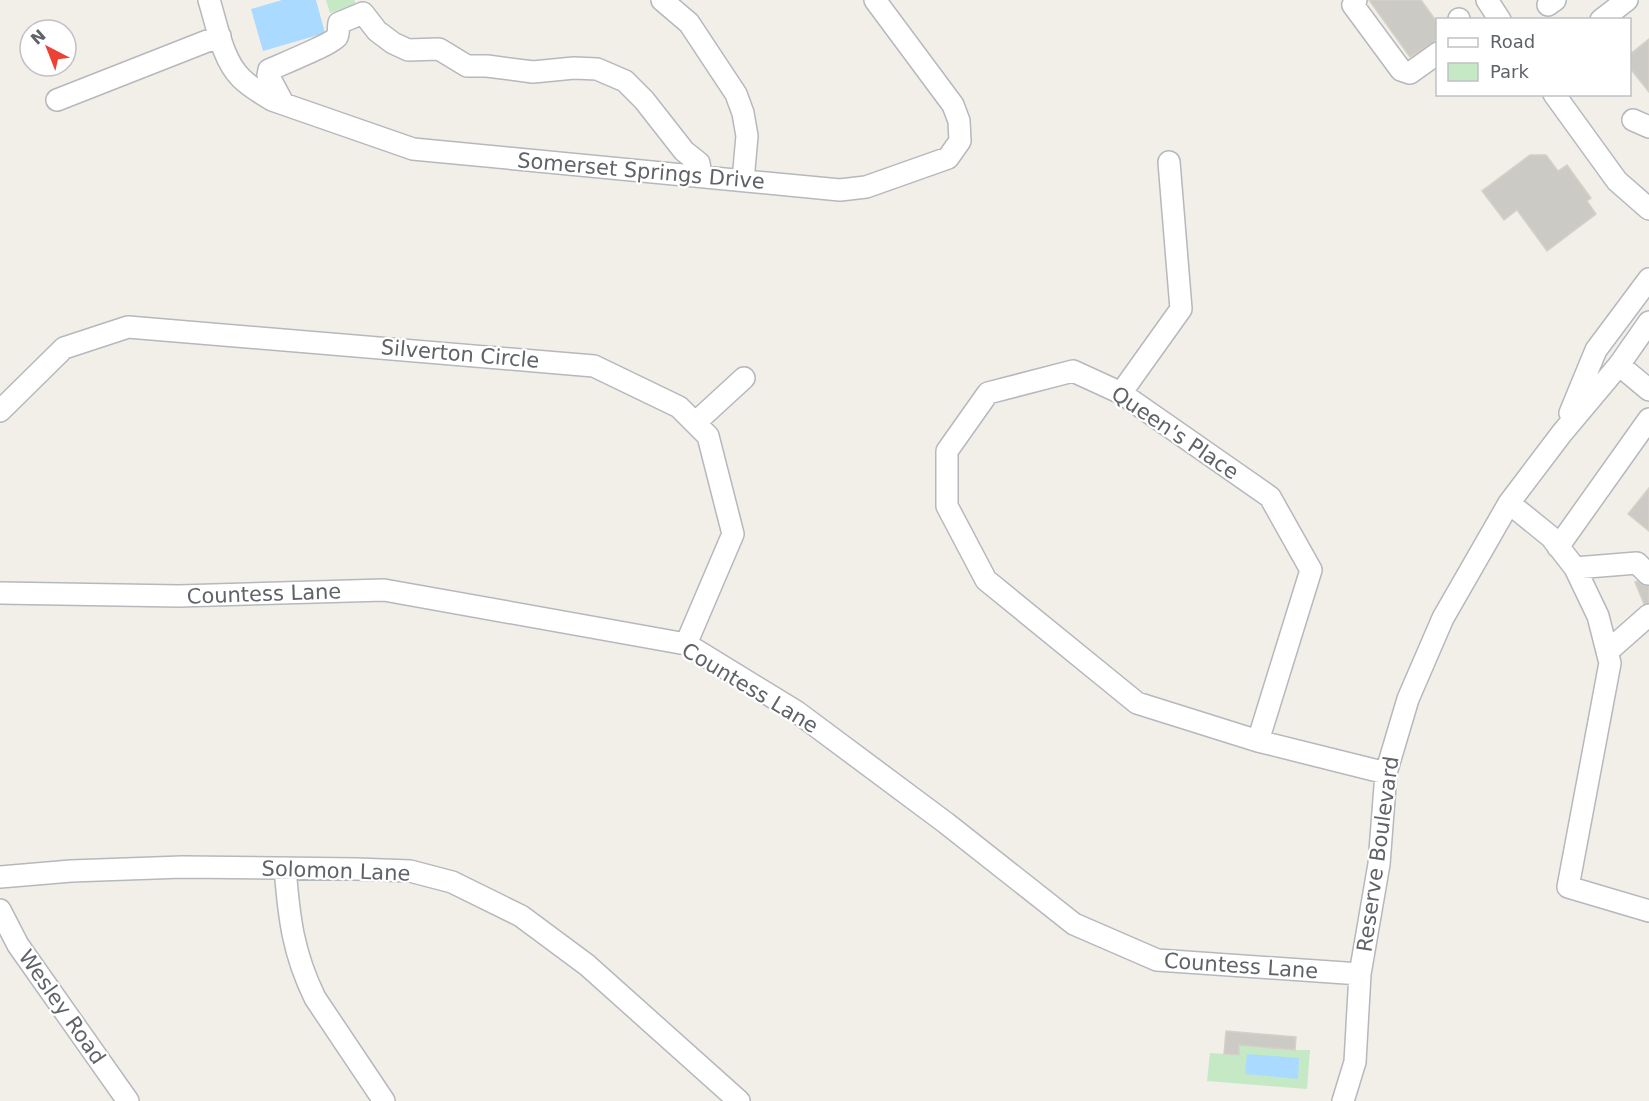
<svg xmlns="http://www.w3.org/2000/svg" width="1649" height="1101" viewBox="0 0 1649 1101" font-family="'DejaVu Sans',sans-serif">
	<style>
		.green { fill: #c5e8c5 }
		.water { fill: #aadaff }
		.building { fill: #cccac5; stroke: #d6d1c6; stroke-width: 1.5 }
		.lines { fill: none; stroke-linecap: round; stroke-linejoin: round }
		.minor-casing { stroke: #b5b8bc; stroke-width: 24 }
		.minor { stroke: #fff; stroke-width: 21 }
		.labels { text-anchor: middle; stroke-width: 4.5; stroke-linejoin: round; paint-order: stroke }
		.street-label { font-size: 21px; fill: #5f6368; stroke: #fff }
	</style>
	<rect width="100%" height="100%" fill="#f1efe8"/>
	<!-- green -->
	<path class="green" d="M326,0H354L356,4L330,13Z
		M1226,1031L1296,1037L1295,1050H1310L1307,1089L1207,1081L1210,1053L1224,1054Z"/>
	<!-- water -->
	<path class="water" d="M282,0H316L325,33L263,51L251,9Z
		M1247,1054L1299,1058L1298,1079L1245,1074Z"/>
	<!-- building -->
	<path class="building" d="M1369,0H1421L1437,22V40L1410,57Z
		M1649,39V92L1629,67V55Z
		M1530,155H1546L1558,171L1567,165L1591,198L1587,201L1596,214L1547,251L1517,210L1504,220L1482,191Z
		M1649,488V531L1628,514Z
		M1637,581L1644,586H1649V603L1644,604L1635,582Z
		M1226,1031L1296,1037L1295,1050L1239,1045V1055L1224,1054Z"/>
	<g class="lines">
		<!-- minor casing -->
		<g class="minor-casing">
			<path id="minor" d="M209,0C217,25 222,59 241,78C250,87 261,93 272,100L413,149L840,190L866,187L948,158L960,141L959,121L953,105L875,0
				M662,0L689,23L736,94L743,113L747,136L743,180
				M1356,0L1353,5L1401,70L1410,73L1438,53
				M1487,0L1500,20
				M1548,5L1555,0
				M1459,20V19
				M1601,20L1627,0
				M1554,94L1617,181L1649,209
				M57,100L220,36
				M283,103L268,75L269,70C280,65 334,43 337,37C339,34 338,27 339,23L363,13L377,31L393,43L408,50L439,49L467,66H487L533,72L574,68L597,69L625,81L644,100L684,151L699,163L701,176
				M1633,120L1649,127
				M1619,365L1649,390
				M1121,393L1181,309L1169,162
				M0,411L64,348L128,327L594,366L679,407L708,436L733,534L686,644
				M1570,413L1596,350L1649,279
				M695,423L744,378
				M1509,503L1551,537L1575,568L1598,616L1610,663L1568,887L1649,911
				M1558,547L1649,419
				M1575,568L1637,563L1648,574
				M0,593L179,596L384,590L686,644L797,712L946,823L1074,924L1157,960L1360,974
				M1607,652L1649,615
				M1258,741L1311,570L1270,497L1121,393L1073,371L988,393L947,451V506L986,580L1137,703L1258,741L1386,773
				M285,868C289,918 293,953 315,998L384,1101
				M0,877L71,871L182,867L356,869L410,871L452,882L521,916L587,965L739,1101
				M0,910L18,945L128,1101
				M1343,1101L1355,1062L1360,974L1379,864L1386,773L1408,699L1443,618L1509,503L1562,433L1619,365L1649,322"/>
		</g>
		<!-- minor -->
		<use href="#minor" class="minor"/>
	</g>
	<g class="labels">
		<!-- street labels -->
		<g class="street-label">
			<text transform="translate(641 171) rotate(5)" y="7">Somerset Springs Drive</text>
			<text transform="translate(460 354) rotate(5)" y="7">Silverton Circle</text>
			<text transform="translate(1175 433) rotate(34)" y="7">Queen's Place</text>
			<text transform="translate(264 594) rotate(-2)" y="7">Countess Lane</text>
			<text transform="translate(750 688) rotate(31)" y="7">Countess Lane</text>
			<text transform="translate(1378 854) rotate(-82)" y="7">Reserve Boulevard</text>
			<text transform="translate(336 871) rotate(2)" y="7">Solomon Lane</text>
			<text transform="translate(1241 966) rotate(4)" y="7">Countess Lane</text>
			<text transform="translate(62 1007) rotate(55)" y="7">Wesley Road</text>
		</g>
	</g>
	<!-- legend -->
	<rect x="1436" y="18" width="195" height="78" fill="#ffffff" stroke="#bfc1c3" stroke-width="1.5"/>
	<rect x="1448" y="38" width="30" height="9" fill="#ffffff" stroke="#bfc1c3" stroke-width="1.5"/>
	<text x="1490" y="48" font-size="18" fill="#5f6368">Road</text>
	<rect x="1448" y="63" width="30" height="18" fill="#c5e8c5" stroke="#bfc1c3" stroke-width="1.5"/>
	<text x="1490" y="78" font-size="18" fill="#5f6368">Park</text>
	<!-- north arrow -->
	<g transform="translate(48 48) rotate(318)"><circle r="28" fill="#ffffff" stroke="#bfc1c3" stroke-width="1.5"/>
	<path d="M0-4.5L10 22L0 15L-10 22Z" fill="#ea4335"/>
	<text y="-9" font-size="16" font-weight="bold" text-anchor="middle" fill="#5f6368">N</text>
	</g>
</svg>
